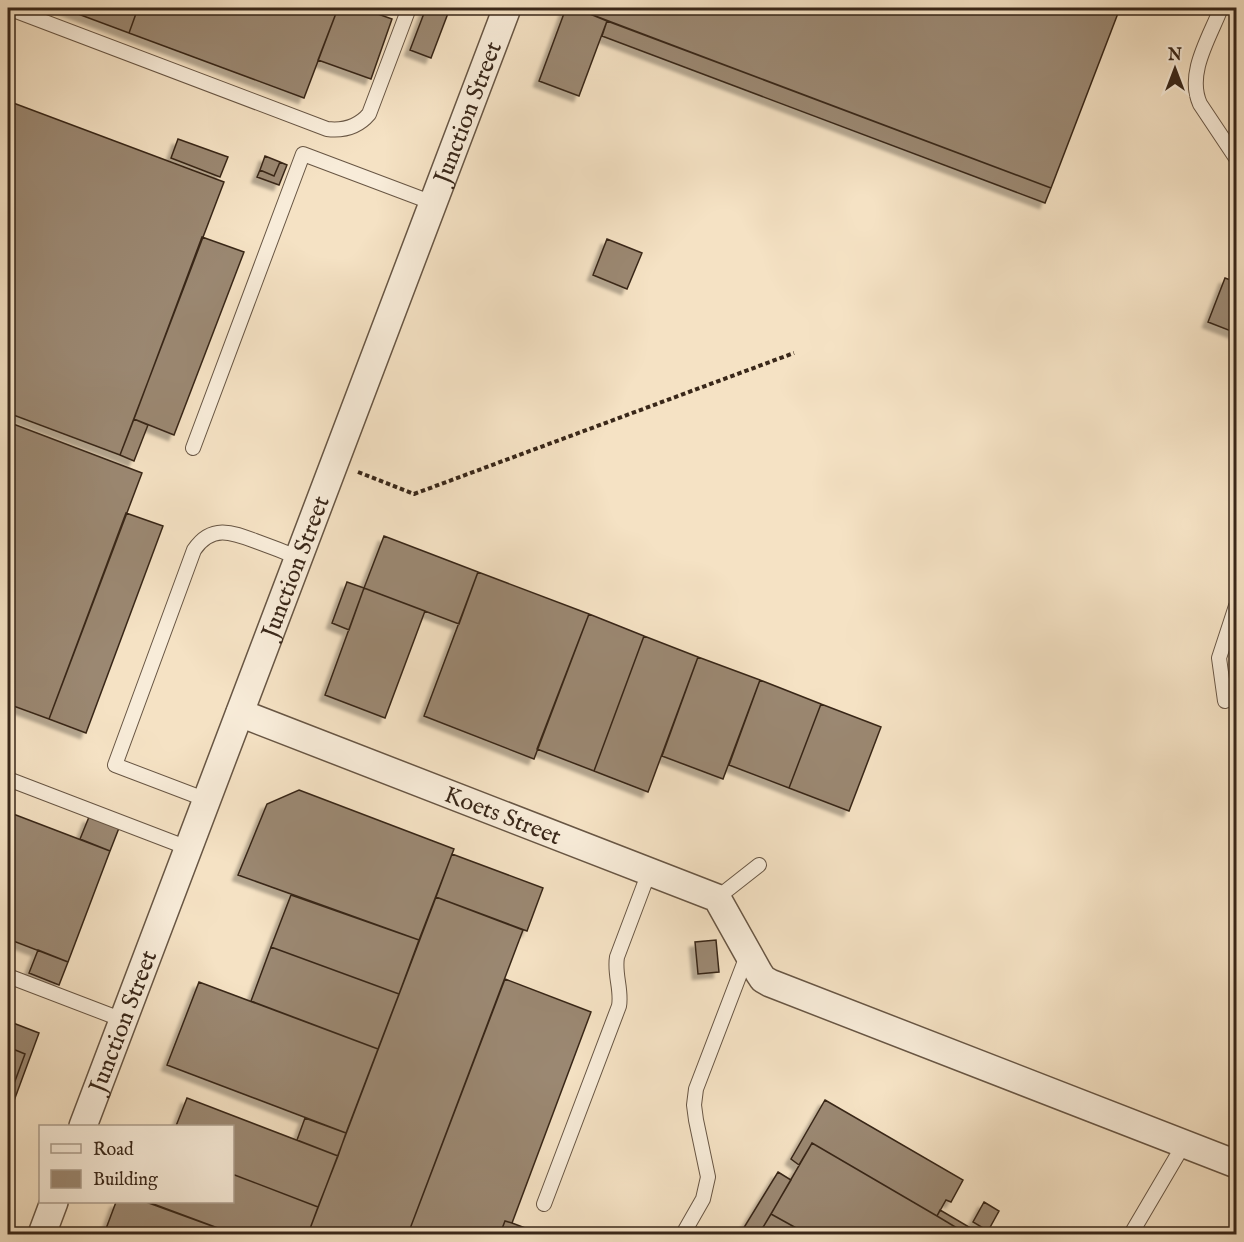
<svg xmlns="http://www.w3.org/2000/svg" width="1244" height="1242" viewBox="0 0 1244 1242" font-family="'IM FELL English',serif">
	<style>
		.building { fill: #9b8872; stroke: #392719; stroke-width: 1.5; filter: url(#shadow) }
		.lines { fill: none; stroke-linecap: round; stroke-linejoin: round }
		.service-casing { stroke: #685644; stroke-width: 16 }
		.minor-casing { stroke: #685644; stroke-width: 30 }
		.path { stroke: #392719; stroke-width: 4; stroke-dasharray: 4.5 3; stroke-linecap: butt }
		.service { stroke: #f8ecd9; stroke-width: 14 }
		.minor { stroke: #f8ecd9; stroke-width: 27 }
		.labels { text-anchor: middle; stroke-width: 4.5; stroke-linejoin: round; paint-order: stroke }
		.street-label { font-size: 24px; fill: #392719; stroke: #f8ecd9 }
	</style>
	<defs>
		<filter id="shadow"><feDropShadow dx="-5.5" dy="5.5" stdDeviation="1.5" flood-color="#0004"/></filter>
	</defs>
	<rect width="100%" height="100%" fill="#f5e2c4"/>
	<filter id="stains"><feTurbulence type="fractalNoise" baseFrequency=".00333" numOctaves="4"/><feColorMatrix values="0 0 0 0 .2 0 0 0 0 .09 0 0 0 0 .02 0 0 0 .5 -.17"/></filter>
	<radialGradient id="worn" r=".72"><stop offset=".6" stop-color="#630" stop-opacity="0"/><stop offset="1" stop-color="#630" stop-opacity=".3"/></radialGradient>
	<!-- building -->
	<path class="building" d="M62,8H138L129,33Z
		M138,8H338L304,98L129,33Z
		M338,8H361L392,19L371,79L318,60Z
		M426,8H450L431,58L410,50Z
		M566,8H585L591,10L590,14L607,21L579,96L539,81Z
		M592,8H1120L1051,188L590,14Z
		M607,21L1051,188L1045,203L602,36Z
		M8,101L224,182L120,455L8,413Z
		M178,139L228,157L220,177L171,158Z
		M265,156L280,162L274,176L260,170Z
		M280,162L287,165L279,185L257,177L260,170L274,176Z
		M202,237L244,252L174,435L134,419Z
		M607,239L642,253L627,289L593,275Z
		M1225,278L1236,282V333L1208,322Z
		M134,419L148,425L134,461L120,455Z
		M8,422L142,473L49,719L8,704Z
		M126,513L163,526L86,733L49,719Z
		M384,536L478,572L459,624L364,588Z
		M478,572L589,614L534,759L424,716Z
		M347,582L364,588L349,630L332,623Z
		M364,588L425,611L385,718L325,695Z
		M589,614L644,636L594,771L537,749Z
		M644,636L698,657L648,792L594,771Z
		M698,657L760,680L723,779L662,756Z
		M760,680L821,704L789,788L729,765Z
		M821,704L881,727L849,811L789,788Z
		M299,790L454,849L419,940L238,875L267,804Z
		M8,812L110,851L68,962L8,939Z
		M89,817L119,828L110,851L80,839Z
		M452,854L543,888L527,931L436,897Z
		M291,895L419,940L399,994L271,947Z
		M436,897L523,930L408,1234H308Z
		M716,940L719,972L698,974L695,942Z
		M271,947L399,994L378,1049L251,1001Z
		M38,950L68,962L59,985L29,973Z
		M505,979L591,1012L512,1223L505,1221L500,1234H408Z
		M199,982L378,1049L346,1133L167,1065Z
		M8,1021L39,1033L8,1117V1100L25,1054L8,1047Z
		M8,1047L25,1054L8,1100Z
		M187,1098L338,1156L318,1207L232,1174V1126H176Z
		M825,1100L963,1180L951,1202L946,1200L937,1216L812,1143L799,1165L791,1159Z
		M305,1118L346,1133L338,1156L297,1140Z
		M812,1143L937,1216L967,1234H807L771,1214Z
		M778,1172L791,1180L759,1234H740Z
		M232,1174L318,1207L308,1234H234L148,1202H232Z
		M116,1202H146L234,1234H104Z
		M984,1202L999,1211L988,1231L973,1222Z
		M940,1210L969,1227L965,1233L937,1216Z
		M771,1214L807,1234H759Z
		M505,1221L512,1223L541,1234H500Z"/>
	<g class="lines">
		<!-- service casing -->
		<g class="service-casing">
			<path id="service" d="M8,8L327,129C344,131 358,127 369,114L409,8
				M1221,8C1210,37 1186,73 1200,104L1236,158
				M193,448L303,154L433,203
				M1225,701L1219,658L1236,606
				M8,779L188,848
				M207,800L115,765L194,550C212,523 234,533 258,542C272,547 285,552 299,558
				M717,898L759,865
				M8,976L123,1020
				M544,1204L619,1006C622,990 614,974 617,957L649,872
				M683,1234L703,1199L708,1177L696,1120L694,1105L696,1089L748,953
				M1131,1234L1184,1144"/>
		</g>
		<!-- minor casing -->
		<g class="minor-casing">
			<g id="minor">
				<path id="s1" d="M240,713L717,898L759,973L763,979L770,983L1236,1164"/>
				<path id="s2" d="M83,1126L507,8"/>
				<path d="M42,1234L54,1202"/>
			</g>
		</g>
		<!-- path -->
		<path class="path" d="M358,472L414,494L794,353"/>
		<!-- service -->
		<use href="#service" class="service"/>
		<!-- minor -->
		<use href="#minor" class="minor"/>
	</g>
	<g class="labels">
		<!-- street labels -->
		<g class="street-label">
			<text dy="8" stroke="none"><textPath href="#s2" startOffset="1084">Junction Street</textPath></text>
			<text dy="8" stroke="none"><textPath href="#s2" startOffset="598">Junction Street</textPath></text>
			<text dy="8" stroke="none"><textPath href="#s1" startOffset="282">Koets Street</textPath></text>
			<text dy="8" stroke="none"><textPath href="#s2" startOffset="112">Junction Street</textPath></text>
		</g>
	</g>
	<!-- margin -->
	<rect width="1244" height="1242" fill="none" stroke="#f5e2c4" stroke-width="30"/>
	<rect x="9" y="9" width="1226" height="1224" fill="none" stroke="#392719" stroke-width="3"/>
	<rect x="15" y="15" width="1214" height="1212" fill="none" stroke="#392719" stroke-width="1.5"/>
	<!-- legend -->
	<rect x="39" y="1125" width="195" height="78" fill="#f8ecd9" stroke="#ac9d8c" stroke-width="1.5"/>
	<rect x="51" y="1144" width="30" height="9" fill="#f8ecd9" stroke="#ac9d8c" stroke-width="1.5"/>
	<text x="93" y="1155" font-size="18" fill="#392719">Road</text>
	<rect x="51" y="1170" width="30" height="18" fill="#9b8872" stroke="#ac9d8c" stroke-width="1.5"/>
	<text x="93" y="1185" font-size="18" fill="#392719">Building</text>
	<!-- north arrow -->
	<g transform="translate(1175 69)" stroke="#f8ecd9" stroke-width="4.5" paint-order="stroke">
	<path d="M0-4.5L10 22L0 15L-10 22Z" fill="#392719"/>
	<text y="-9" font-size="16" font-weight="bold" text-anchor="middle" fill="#392719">N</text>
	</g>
	<rect width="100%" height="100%" filter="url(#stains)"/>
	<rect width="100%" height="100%" fill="url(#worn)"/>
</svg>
